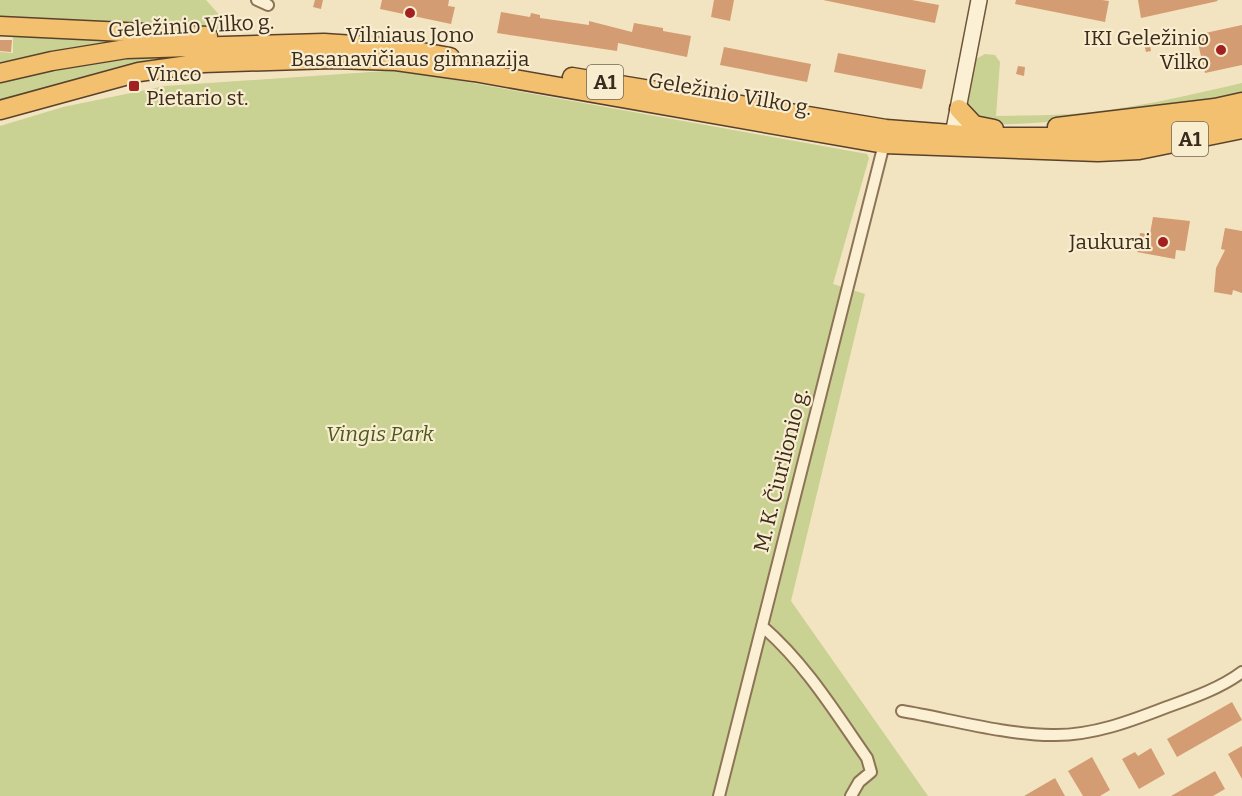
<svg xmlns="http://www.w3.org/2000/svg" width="1242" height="796" viewBox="0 0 1242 796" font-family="Bitter,serif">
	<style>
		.green { fill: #c9d193 }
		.building { fill: #d49c72 }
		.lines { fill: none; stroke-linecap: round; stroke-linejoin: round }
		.minor-casing { stroke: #8d7456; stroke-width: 14 }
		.secondary-casing { stroke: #6f5539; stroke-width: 18 }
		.trunk-casing { stroke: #5a412b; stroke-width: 21 }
		.minor { stroke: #fcf0d4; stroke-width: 10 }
		.secondary { stroke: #fcf0d4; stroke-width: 15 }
		.trunk { stroke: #f2c06e; stroke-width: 18 }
		.poi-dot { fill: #a22120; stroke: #f9edd0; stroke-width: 2 }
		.labels { text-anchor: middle; stroke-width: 4.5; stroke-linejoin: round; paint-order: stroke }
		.shield { fill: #f9edd0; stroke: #746552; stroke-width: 1.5 }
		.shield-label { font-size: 20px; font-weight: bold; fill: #3b2b1c }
		.street-label { font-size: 21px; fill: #3b2b1c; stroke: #f9edd0 }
		.poi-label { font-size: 21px; fill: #3b2b1c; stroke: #f9edd0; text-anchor: end }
		.park-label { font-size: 21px; font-style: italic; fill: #4b5920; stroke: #f9edd0 }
	</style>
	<rect width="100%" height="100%" fill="#f2e4c0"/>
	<!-- green -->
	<path class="green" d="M0,0H206L234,31L0,20Z
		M76,35L140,39L0,67V52L13,53V36L69,38Z
		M274,47L80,78L0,104V81L45,69L135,54Z
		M985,54L995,55L1000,62L996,116C1020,115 1045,116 1070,114C1128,110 1185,96 1242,83V93C1159,113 1071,123 985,125L966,110L974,60Z
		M400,70L867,154L869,158L833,284L865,294L791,601L928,796H0V126L63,107L165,86Z"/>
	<!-- building -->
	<path class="building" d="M315,0H323L321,9L313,7Z
		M382,0H449L448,6L455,7L451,24L380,9Z
		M714,0H734L730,21L711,17Z
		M823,0H912L939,5L935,23Z
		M1016,0H1102L1109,1L1105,22L1015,4Z
		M1138,0H1217L1218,1L1141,18Z
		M501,12L530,17L531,13L540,15V18L589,25V21L632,32L634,23L663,28V31L691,36L687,57L618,43L617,51L497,33Z
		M1242,25V65L1205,73L1196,35Z
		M1149,39L1151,51L1146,52L1143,40Z
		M0,40H12L11,52L0,51Z
		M724,47L811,64L807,82L720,65Z
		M838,53L926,70L922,89L834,72Z
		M1018,66L1025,67L1024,76L1016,74Z
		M1153,217L1190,221L1185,251L1176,250L1175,259L1137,252L1140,233L1150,234Z
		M1225,228L1242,231V293L1233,290L1232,295L1214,292L1216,268L1225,250L1221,249Z
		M1232,702L1242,720L1177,757L1167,739Z
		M1242,746V779L1228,754Z
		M1151,748L1165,774L1139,789L1122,759L1135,752L1138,756Z
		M1092,757L1110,790L1100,796H1083L1068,771Z
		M1215,771L1225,789L1213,796H1171Z
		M1055,778L1065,796H1024Z"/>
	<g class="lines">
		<!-- minor casing -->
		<g class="minor-casing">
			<path id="minor" d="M257,0L268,5
				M762,626C805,663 835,712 867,758L871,772L859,782L851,796
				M902,711C949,719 1006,735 1052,735C1092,736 1131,721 1167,707C1192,698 1221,688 1242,672
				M719,796L884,144"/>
		</g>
		<!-- secondary casing -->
		<g class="secondary-casing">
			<path id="secondary" d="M951,145L979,0"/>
		</g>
		<!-- trunk casing -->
		<g class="trunk-casing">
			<path id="trunk" d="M0,26L208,36
				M0,73L52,61L126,49L324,43L399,48L450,57
				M572,77L886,129L990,137H1103L1184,127L1242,116
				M959,109L974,125L994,129
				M0,110L139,72L203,63L333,59L396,61L474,72L884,144L1098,152L1139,150L1242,129
				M1057,127L1215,108L1242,102"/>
		</g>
		<!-- minor -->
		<use href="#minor" class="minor"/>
		<!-- secondary -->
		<use href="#secondary" class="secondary"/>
		<!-- trunk -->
		<use href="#trunk" class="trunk"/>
	</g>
	<!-- markers -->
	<g class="poi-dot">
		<circle cx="410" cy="13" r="6"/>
		<circle cx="1221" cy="50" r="6"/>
		<rect x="128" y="80" width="12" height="12" rx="3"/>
		<circle cx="1163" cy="242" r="6"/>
	</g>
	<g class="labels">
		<!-- shield labels -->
		<g class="shield">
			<rect x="587" y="65" width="36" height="34" rx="4.5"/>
			<rect x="1172" y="122" width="36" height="34" rx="4.5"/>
		</g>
		<g class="shield-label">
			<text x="605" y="89">A1</text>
			<text x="1190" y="146">A1</text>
		</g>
		<!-- street labels -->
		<g class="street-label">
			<text transform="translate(191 26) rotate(-3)" y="7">Geležinio Vilko g.</text>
			<text transform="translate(730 94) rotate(10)" y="7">Geležinio Vilko g.</text>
			<text transform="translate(781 470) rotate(-76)" y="7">M. K. Čiurlionio g.</text>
		</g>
		<!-- poi labels -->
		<g class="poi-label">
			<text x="410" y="42" text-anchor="middle">Vilniaus Jono<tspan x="410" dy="24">Basanavičiaus gimnazija</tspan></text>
			<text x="1209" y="45">IKI Geležinio<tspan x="1209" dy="24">Vilko</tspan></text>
			<text x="146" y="81" text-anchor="start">Vinco<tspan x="146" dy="24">Pietario st.</tspan></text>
			<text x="1151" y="249">Jaukurai</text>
		</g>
		<!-- park labels -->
		<g class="park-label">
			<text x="380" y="441">Vingis Park</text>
		</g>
	</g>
</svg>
